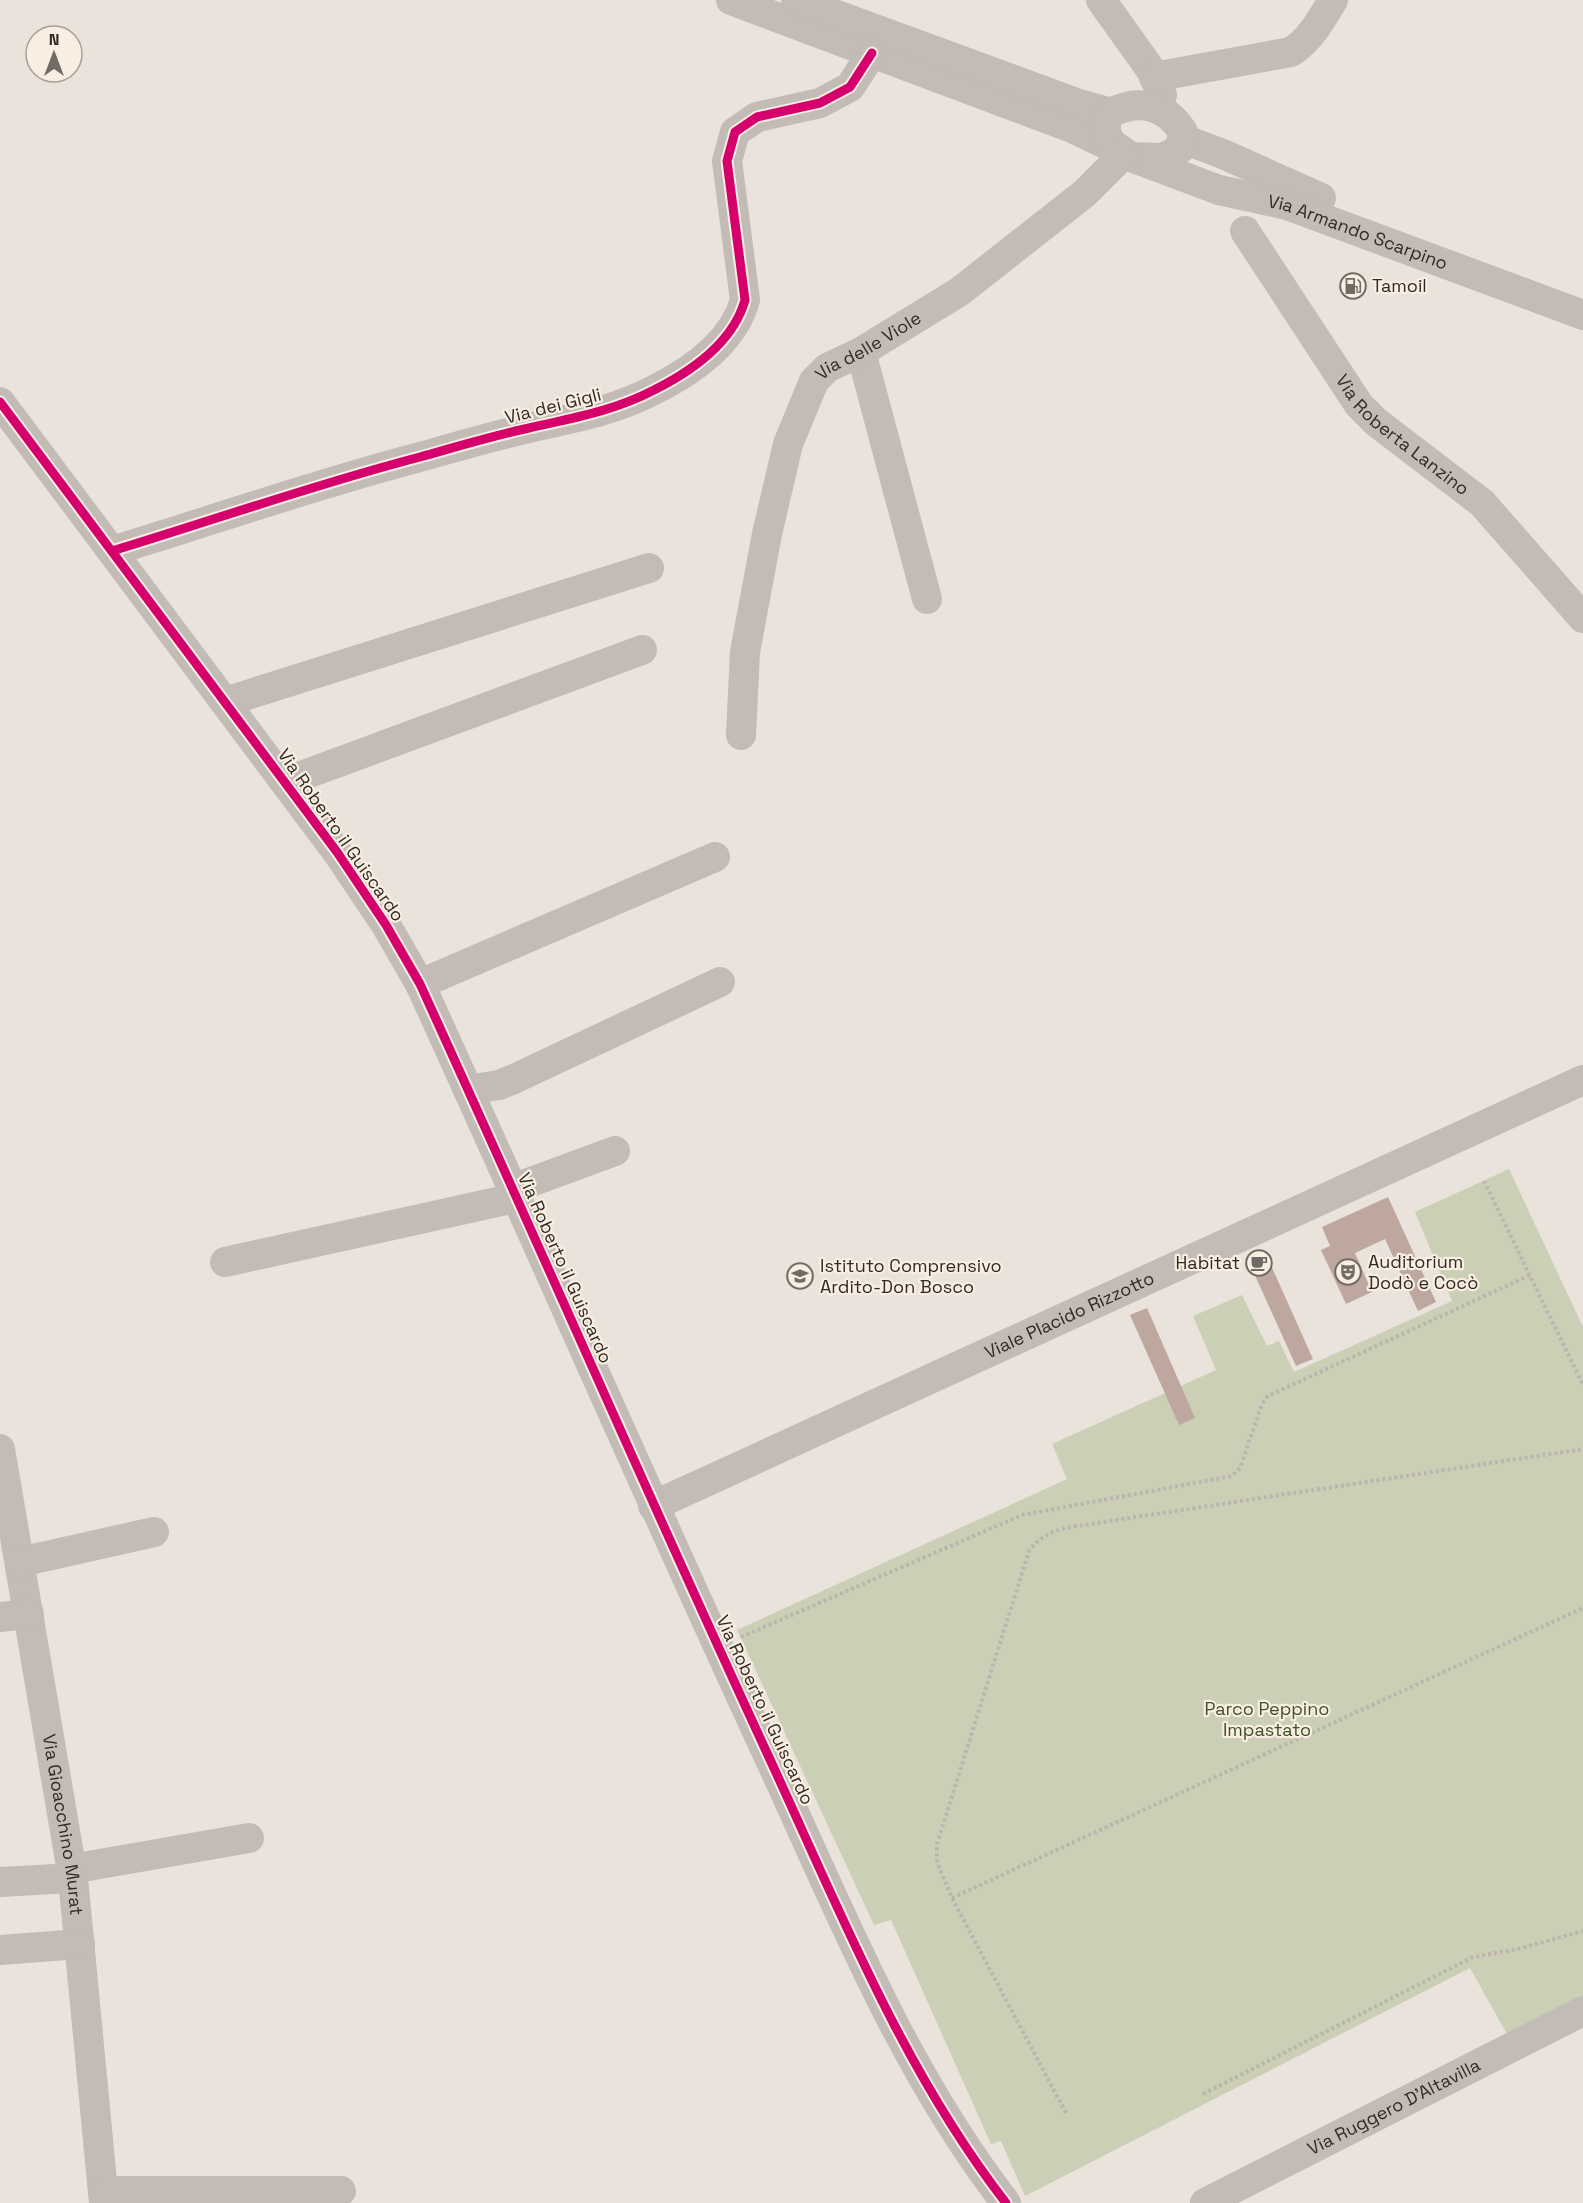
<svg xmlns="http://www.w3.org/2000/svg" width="1583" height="2203" viewBox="0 0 1583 2203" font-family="'Space Grotesk',sans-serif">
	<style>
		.green { fill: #cbcfb6 }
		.building { fill: #bda79e }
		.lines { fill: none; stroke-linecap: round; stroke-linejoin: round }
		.path { stroke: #bbb4af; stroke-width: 4; stroke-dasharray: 3 3; stroke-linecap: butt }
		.minor { stroke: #c2bbb6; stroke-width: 30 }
		.cycleway-casing { stroke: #f8eee2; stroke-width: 13 }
		.cycleway { stroke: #d6006c; stroke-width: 9 }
		.labels { text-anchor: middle; stroke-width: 4.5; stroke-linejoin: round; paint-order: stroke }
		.street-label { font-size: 18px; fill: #322925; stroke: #f8eee2 }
		.poi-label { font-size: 18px; fill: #322925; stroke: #f8eee2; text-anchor: start }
		.park-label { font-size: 18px; fill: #424f2a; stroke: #f8eee2 }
	</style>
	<rect width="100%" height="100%" fill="#eae3dc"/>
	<!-- green -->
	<path class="green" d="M1509,1169L1583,1327V1997L1508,2036L1470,1968L1025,2196L1001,2141L991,2144L891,1920L874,1925L737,1630L1067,1479L1052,1444L1216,1370L1193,1316L1242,1295L1267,1346L1279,1341L1294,1372L1452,1301L1415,1212Z"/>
	<!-- building -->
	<path class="building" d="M1388,1197L1436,1302L1418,1311L1385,1239L1355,1253L1372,1292L1346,1304L1321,1250L1330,1246L1322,1227Z
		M1265,1252L1313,1359L1296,1366L1248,1260Z
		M1147,1308L1195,1418L1179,1425L1130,1315Z"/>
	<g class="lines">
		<!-- path -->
		<path class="path" d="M1484,1181L1583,1385
			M741,1637L1022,1515L1232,1476L1240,1468L1262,1404L1268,1396L1530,1275
			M952,1898L1583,1608
			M1203,2094L1473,1957L1518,1949L1583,1931
			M1066,2113L952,1898L937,1862V1844L1029,1551C1043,1533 1056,1530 1077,1526L1583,1449"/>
		<!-- minor -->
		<g class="minor">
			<path d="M731,0L1072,128L1120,151"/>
			<path d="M796,0L1079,104L1111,113"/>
			<path d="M1101,0L1151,70L1162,95"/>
			<path d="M1154,77L1291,52C1311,39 1321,20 1333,0"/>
			<path d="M1183,139L1223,154L1321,198"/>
			<path id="s1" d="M1131,157L1163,158L1180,149L1183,132C1166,105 1139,98 1111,113L1106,120V133L1111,143L1131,157L1219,190L1287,205L1583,315"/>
			<path id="s2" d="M1245,231L1359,405L1376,422L1482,503L1583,618"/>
			<path d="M861,352L927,599"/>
			<path d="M0,402L337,852L386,925L420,984C537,1240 649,1498 767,1753C838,1906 902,2069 1006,2203"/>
			<path d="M112,551C214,520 316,484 420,457C456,447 492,436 529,428C573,418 614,411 654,390C692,371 733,343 745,300L727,161L735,132L757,117L820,103L850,87L872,53"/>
			<path d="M225,702L649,568"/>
			<path id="s3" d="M741,735L745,652L767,534L788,444L814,381L827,368L861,352L959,292L1085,193L1124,154"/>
			<path d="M285,782L642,650"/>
			<path d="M420,984L715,857"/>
			<path d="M468,1090L499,1085L514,1079L720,982"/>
			<path d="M512,1189L615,1151"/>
			<path d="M225,1262L515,1198"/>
			<path id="s4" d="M0,1449L73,1878L104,2203"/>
			<path id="s5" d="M653,1506L1583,1080"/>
			<path d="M20,1562L154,1532"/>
			<path d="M0,1617L29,1614"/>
			<path d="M71,1869L249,1838"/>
			<path d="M0,1882L73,1878"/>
			<path d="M0,1950L80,1944"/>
			<path d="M104,2191H341"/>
			<path id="s6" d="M1205,2203L1583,2011"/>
		</g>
		<!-- cycleway casing -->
		<g class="cycleway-casing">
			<path id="cycleway" d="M0,402L337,852L386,925L420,984C537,1240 649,1498 767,1753C838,1906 902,2069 1006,2203
				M112,551C214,520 316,484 420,457C456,447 492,436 529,428C573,418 614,411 654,390C692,371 733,343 745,300L727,161L735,132L757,117L820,103L850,87L872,53"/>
		</g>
		<!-- cycleway -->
		<use href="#cycleway" class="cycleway"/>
	</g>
	<!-- icons -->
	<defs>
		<g id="fuel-ring" transform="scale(1.35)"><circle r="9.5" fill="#f8eee2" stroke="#726a65" stroke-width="1.5"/><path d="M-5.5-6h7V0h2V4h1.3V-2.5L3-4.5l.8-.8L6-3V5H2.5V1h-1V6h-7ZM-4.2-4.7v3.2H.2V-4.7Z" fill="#726a65"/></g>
		<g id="cafe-ring" transform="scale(1.35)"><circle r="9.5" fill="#f8eee2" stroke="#726a65" stroke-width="1.5"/><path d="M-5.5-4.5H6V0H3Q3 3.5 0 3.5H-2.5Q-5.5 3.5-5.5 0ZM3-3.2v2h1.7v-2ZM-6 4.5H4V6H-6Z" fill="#726a65"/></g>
		<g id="theatre-ring" transform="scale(1.35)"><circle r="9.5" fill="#f8eee2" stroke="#726a65" stroke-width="1.5"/><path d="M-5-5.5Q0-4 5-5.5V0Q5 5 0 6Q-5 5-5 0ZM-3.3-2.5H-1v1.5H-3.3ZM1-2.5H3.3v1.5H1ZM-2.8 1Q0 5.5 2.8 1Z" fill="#726a65"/></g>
		<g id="school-ring" transform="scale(1.35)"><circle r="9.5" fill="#f8eee2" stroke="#726a65" stroke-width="1.5"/><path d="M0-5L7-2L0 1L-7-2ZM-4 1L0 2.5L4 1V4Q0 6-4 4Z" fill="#726a65"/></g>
	</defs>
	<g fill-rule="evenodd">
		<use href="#fuel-ring" x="1353" y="286"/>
		<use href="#cafe-ring" x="1259" y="1263"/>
		<use href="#theatre-ring" x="1348" y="1272"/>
		<use href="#school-ring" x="800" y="1276"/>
	</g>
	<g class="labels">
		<!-- street labels -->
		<g class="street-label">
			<text dy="6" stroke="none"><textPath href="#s1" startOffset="448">Via Armando Scarpino</textPath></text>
			<text dy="6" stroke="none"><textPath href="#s3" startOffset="429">Via delle Viole</textPath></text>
			<text transform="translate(553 406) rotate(-14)" y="6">Via dei Gigli</text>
			<text dy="6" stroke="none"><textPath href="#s2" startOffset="260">Via Roberta Lanzino</textPath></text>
			<text transform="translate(341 835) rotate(55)" y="6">Via Roberto il Guiscardo</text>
			<text transform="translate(565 1268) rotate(66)" y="6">Via Roberto il Guiscardo</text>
			<text dy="6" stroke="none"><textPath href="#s5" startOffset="458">Viale Placido Rizzotto</textPath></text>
			<text transform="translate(765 1710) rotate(65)" y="6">Via Roberto il Guiscardo</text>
			<text dy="6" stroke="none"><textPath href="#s4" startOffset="381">Via Gioacchino Murat</textPath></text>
			<text dy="6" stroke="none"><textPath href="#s6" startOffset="212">Via Ruggero D'Altavilla</textPath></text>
		</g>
		<!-- poi labels -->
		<g class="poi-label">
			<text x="1372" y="292">Tamoil</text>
			<text x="1368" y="1268">Auditorium<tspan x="1368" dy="21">Dodò e Cocò</tspan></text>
			<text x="1240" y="1269" text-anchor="end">Habitat</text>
			<text x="820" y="1272">Istituto Comprensivo<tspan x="820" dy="21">Ardito-Don Bosco</tspan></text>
		</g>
		<!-- park labels -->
		<g class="park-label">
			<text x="1267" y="1715">Parco Peppino<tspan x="1267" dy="21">Impastato</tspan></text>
		</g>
	</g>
	<!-- north arrow -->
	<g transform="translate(54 54)"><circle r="28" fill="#f8eee2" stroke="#a99f96" stroke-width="1.5"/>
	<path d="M0-4.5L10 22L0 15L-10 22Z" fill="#726a65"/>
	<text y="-9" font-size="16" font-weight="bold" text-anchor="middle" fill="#322925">N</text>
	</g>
</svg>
